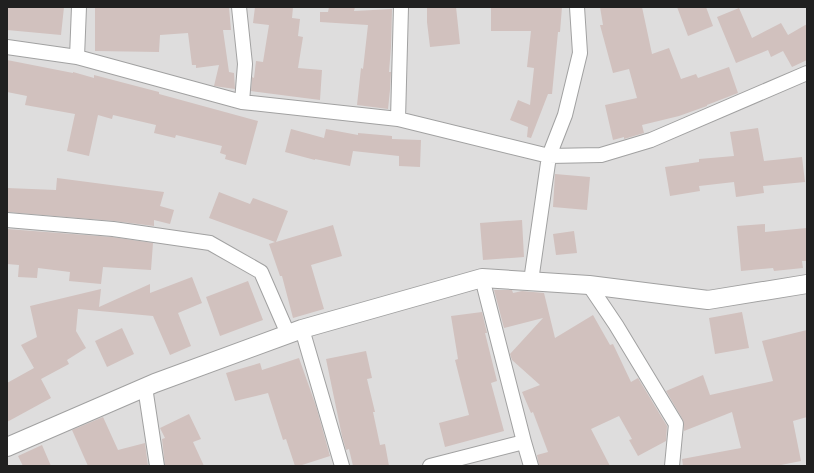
<svg xmlns="http://www.w3.org/2000/svg" width="814" height="473" viewBox="0 0 814 473" font-family="Arial,sans-serif">
	<style>
		.residential { fill: #dedddd }
		.building { fill: #d1c1be }
		.lines { fill: none; stroke-linecap: round; stroke-linejoin: round }
		.minor-casing { stroke: #a1a1a1; stroke-width: 16 }
		.tertiary-casing { stroke: #a1a1a1; stroke-width: 20 }
		.minor { stroke: #fff; stroke-width: 14 }
		.tertiary { stroke: #fff; stroke-width: 18 }
	</style>
	<rect width="100%" height="100%" fill="#f1eae6"/>
	<!-- residential -->
	<path class="residential" d="M7,7H807V466H7Z"/>
	<!-- building -->
	<path class="building" d="M7,7H64L61,35L7,30Z
		M95,7H229L231,30H223L229,72L234,73L235,89L214,86L219,65L196,68V65H192L188,33L160,35L159,52L95,51Z
		M255,7H293L292,18L300,19L298,36L303,37L298,68L322,70L320,100L251,91L252,77L254,78L256,61L263,62L269,25L253,23Z
		M329,7H355L354,11L392,9L391,47L389,72H391L390,90L388,109L357,105L361,68L363,69L368,25L320,22V12H328Z
		M427,7H456L460,44L430,47L427,22Z
		M491,7H562L560,32H558L552,94H548L531,138L527,137L528,127L510,120L518,100L530,105L534,68L527,67L531,31H491Z
		M600,7H642L652,54L669,48L681,79L696,74L698,78L729,67L738,93L707,105V106L679,116L642,125L644,133L624,139V137L613,140L605,105L637,98L629,69L613,73L600,25H603Z
		M677,7H706L713,26L688,36Z
		M739,8L752,38L781,23L788,35L807,24V60L792,67L783,51L771,57L768,50L736,63L717,17Z
		M7,60L73,73V72L94,78V75L159,92V94L258,121L246,165L225,159L226,155L220,153L222,146L176,135L175,138L154,133L156,125L113,115L112,119L98,115L89,156L67,151L75,114L25,105L27,96L7,92Z
		M758,128L764,161L802,157L805,182L763,186L764,193L736,197L734,182L699,186L700,191L670,196L665,167L699,162V159L734,156L730,132Z
		M291,129L324,138L326,129L358,135V133L392,136V139L421,140L420,167L399,166V156L353,151L350,166L315,159V160L285,152Z
		M555,174L590,177L587,210L553,207Z
		M57,178L164,192L160,206L174,210L170,224L154,220V226L114,221L7,212V188L56,190Z
		M219,192L250,204L253,198L288,211L276,242L333,225L342,256L311,265L324,309L293,318L282,276H280L269,244L275,242L209,218Z
		M522,220L524,257L483,260L480,223Z
		M765,224V232L807,228V261H802L803,268L774,271L773,268L741,271L737,226Z
		M7,229L112,237L153,243L151,270L103,267L101,284L69,281L70,272L38,268L37,278L18,277L19,265L7,264Z
		M574,231L577,253L556,255L553,234Z
		M192,277L202,303L178,313L191,346L170,355L153,316L78,309L76,331L86,348L67,360L69,364L41,379L51,398L7,422V383L34,368L21,345L37,337L30,306L101,289L99,307L150,284V293Z
		M248,281L263,320L220,336L206,297Z
		M494,290H512L513,293L522,291L544,293L555,338L593,315L610,345L613,344L631,382L638,378L667,426L666,441L638,456L629,440L632,439L619,416L591,429L610,466H539L537,455L548,452L533,412L531,413L522,392L540,385L512,360L510,354L543,318L504,328Z
		M482,312L487,333H485L497,381L491,383L504,431L445,447L439,423L469,415L455,360L458,359L451,316Z
		M742,312L749,348L715,354L709,318Z
		M122,328L134,354L107,367L95,341Z
		M807,330V417L793,421L801,461L776,466H683L682,459L741,448L732,412L684,431L683,420L666,391L703,375L710,395L773,381L762,341Z
		M366,351L372,378L367,379L375,412H373L380,445L385,444L389,466H353L349,449L346,450L342,436L326,359Z
		M299,358L316,406L330,456L299,466H295L286,439L283,440L268,393L235,401L226,373L260,363L262,370Z
		M189,414L201,439L193,442L204,466H165L162,439L165,438L160,428Z
		M103,417L118,450L145,443L148,466H88L72,430Z
		M42,445L51,466H23L18,456Z"/>
	<g class="lines">
		<!-- minor casing -->
		<g class="minor-casing">
			<path id="minor" d="M239,7L245,64L242,102
				M7,47L77,57L242,102L398,119L401,7
				M77,57L79,7
				M398,119L549,156L601,155L651,140L807,73
				M7,220L113,229L210,243L261,272L288,334
				M531,281L549,156L565,115L580,53L577,7
				M589,285L616,325L676,424L672,466
				M302,329L342,466
				M145,387L157,466
				M524,442L531,466
				M430,466L524,442L482,278"/>
		</g>
		<!-- tertiary casing -->
		<g class="tertiary-casing">
			<path id="tertiary" d="M7,447L155,383L302,329L482,278L589,285L708,300L807,284"/>
		</g>
		<!-- minor -->
		<use href="#minor" class="minor"/>
		<!-- tertiary -->
		<use href="#tertiary" class="tertiary"/>
	</g>
	<!-- border -->
	<rect width="814" height="473" fill="none" stroke="#202020" stroke-width="16"/>
</svg>
